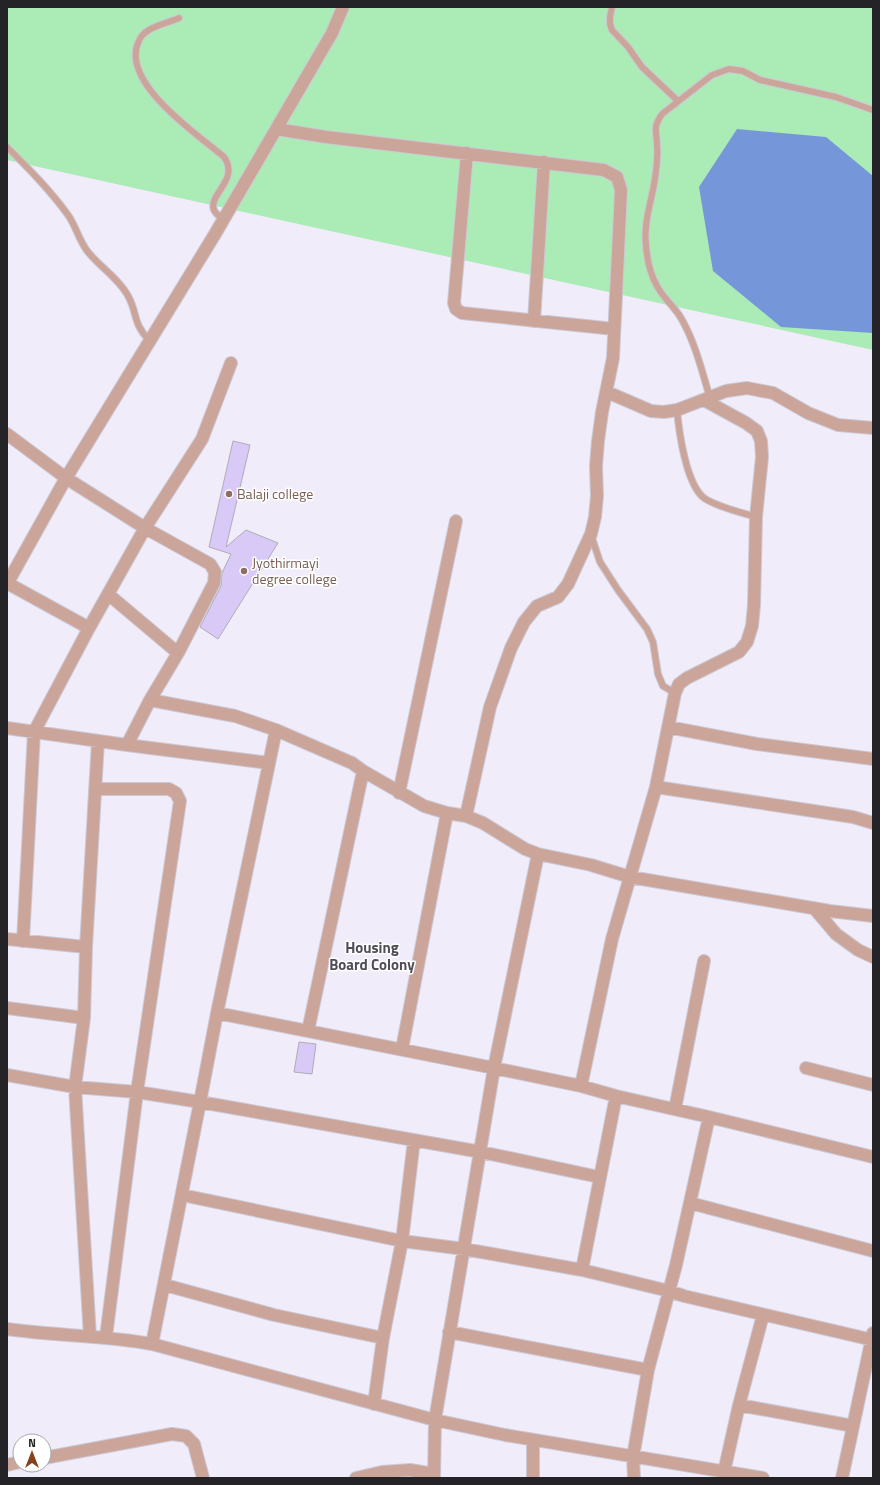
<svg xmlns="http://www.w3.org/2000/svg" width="880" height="1485" viewBox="0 0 880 1485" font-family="'Titillium Web',sans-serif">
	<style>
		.green { fill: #aaebb6 }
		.water { fill: #7597da }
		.building { fill: #d9c9f7; stroke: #b0abb8 }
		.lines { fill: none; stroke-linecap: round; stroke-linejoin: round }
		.lane-casing { stroke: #ccc8d4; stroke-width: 8 }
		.street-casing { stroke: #ccc8d4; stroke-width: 14 }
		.lane { stroke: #cba59a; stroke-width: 6 }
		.street { stroke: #cba59a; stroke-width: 12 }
		.education-dot { fill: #8d6e63; stroke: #fff; stroke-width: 1.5 }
		.labels { text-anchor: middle; stroke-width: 3; stroke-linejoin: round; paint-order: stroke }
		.education-label { font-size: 14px; fill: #785e54; stroke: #fff; text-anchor: start }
		.neighbourhood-label { font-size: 15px; font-weight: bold; fill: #504d58; stroke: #fff }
	</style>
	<rect width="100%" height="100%" fill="#f1ecfa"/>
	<!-- green -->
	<path class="green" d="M7,7H873V350L7,160Z"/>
	<!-- water -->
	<path class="water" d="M737,129L826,137L873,176V333L781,327L713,271L699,187Z"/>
	<!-- building -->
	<path class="building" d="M233,441L250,445L226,547L246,530L278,543L218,639L200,627L221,586L222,573L231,554L209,547Z
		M299,1042L316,1044L312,1074L294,1072Z"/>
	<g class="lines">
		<!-- lane casing -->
		<g class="lane-casing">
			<path id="lane" d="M612,7L610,17V24L612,30L628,47L642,67L678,101
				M179,18C168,23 149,26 141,37C114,79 197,134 224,157C240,180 208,194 214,210C216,214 220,217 224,219
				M7,147C28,168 50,190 68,215C76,226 79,241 88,252C100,267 117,277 127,294C138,312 132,323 149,340
				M710,398C702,371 695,342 681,318C674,306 663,298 657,286C650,274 647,259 646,245C643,219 654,196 656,170C657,162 658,154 657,146C657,130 652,129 662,114L712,75L729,69L743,71L760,80L836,97L873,110
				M677,410C679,432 686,484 704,498C717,507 740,512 756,517
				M591,535L600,562L618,590L647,629L653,642L658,674L663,686L675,693"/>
		</g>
		<!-- street casing -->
		<g class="street-casing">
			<path id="street" d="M276,129L326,137L604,170L617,177L621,190L613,358L602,412L598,441L596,466L597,496L595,517L591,534L568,584L558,597L537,606L524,622L511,648L490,707L466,816
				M467,153L454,303L456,309L462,313L614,329
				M534,321L544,162
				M607,392L651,411L664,412L677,410L726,391L747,388L773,393L808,413L838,425L873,428
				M7,434L66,478L145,528L210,564L215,572L214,583L178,653L150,700L127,745L7,728
				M7,583L89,628
				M7,584L66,478L215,234L332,33L343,7
				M108,594L178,653
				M150,700L235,716L276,730L352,763L363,771L424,806L447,813L466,816L483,823L525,849L538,854L591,865L630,877L830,911L873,916
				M668,727L757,744L873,759
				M127,745L269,763
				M656,787L853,817L873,823
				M95,789H169L176,793L180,801L137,1092L106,1337
				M399,793L456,521
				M538,854L494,1068L581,1086L616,1096L709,1117
				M814,908L836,934L858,950L873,957
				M7,939L86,947
				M23,941L34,732L89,628L145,528L202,439L231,363
				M7,1008L84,1018
				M217,1013L494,1068L435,1420L434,1478
				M308,1031L363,771
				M402,1049L447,813
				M806,1068L873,1085
				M7,1075L75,1087L137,1092L200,1102L217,1013L276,730
				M581,1086L612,939L656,787L675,693L679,684L687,678L739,652L747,642L752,626L754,605L756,517L762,457L761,441L757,431L746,423L704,400
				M675,1109L704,961
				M182,1195L402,1241L464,1249L582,1270L669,1291L684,1296L873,1340
				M690,1203L873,1251
				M582,1270L616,1096
				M165,1285L274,1315L383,1338
				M7,1329C55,1336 104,1335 152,1344L435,1420L505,1435L763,1478
				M449,1332L648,1370
				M90,1337L75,1087L84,1018L86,947L98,741
				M152,1344L200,1102L481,1152L599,1177
				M374,1404L383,1338L402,1241L414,1140
				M739,1405L853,1426
				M533,1440V1478
				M44,1458L172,1434L186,1436L194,1444L203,1478
				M7,1465L20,1462
				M724,1472L739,1405L763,1315
				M356,1478L382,1472L410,1470L434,1474
				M634,1478L633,1457L648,1370L676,1265L709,1117L873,1157
				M842,1478L873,1333"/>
		</g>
		<!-- lane -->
		<use href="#lane" class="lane"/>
		<!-- street -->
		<use href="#street" class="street"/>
	</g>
	<!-- markers -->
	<g class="education-dot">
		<circle cx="229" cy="494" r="4"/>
		<circle cx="244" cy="571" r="4"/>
	</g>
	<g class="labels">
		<!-- education labels -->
		<g class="education-label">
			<text x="237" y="499">Balaji college</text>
			<text x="252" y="568">Jyothirmayi<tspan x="252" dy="16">degree college</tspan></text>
		</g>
		<!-- neighbourhood labels -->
		<g class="neighbourhood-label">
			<text x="372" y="953">Housing<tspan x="372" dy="17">Board Colony</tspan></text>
		</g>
	</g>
	<!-- border -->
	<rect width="880" height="1485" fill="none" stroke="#242327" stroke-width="16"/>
	<!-- north arrow -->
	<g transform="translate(32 1453)"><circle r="19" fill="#ffffff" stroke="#a7a7a9"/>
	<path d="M0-3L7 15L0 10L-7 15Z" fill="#87411d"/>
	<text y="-6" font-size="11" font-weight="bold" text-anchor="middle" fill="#242327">N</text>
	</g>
</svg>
